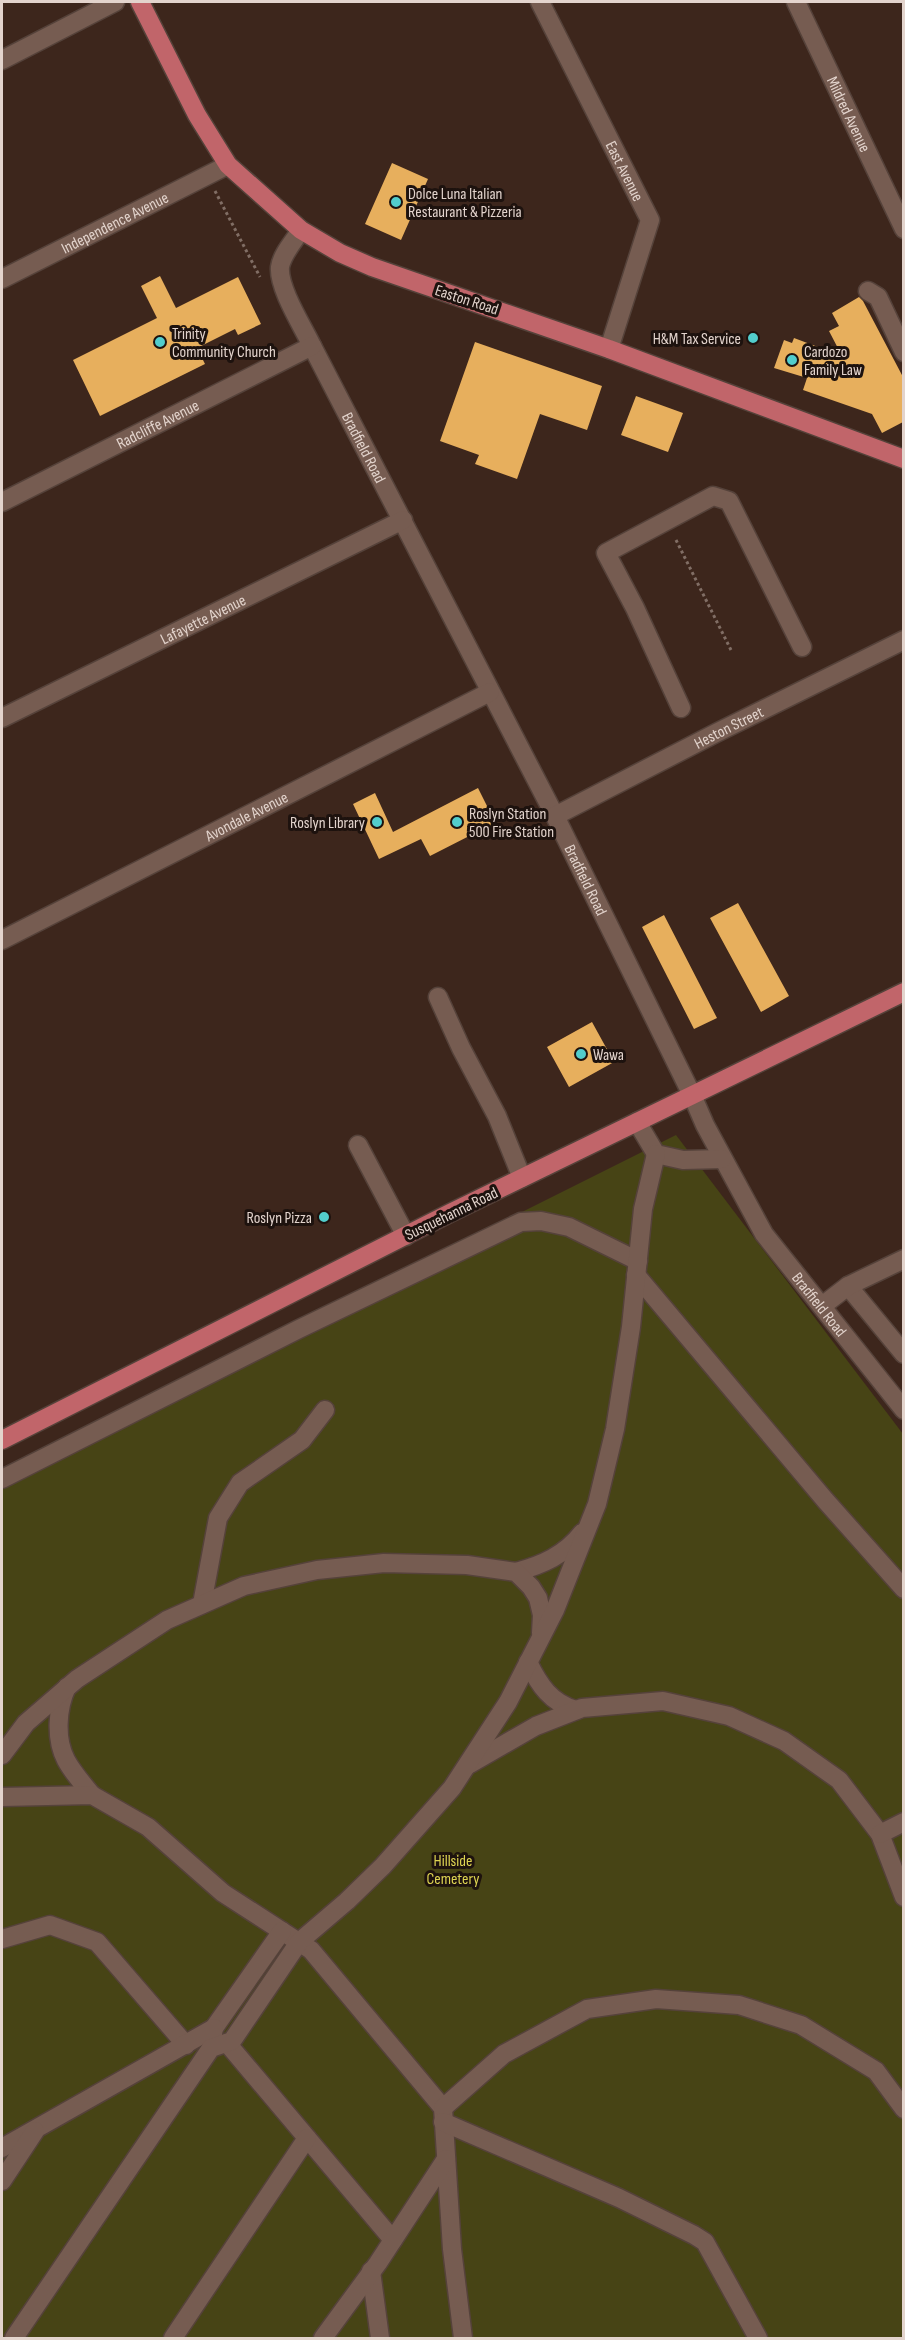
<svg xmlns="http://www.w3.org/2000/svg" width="905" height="2340" viewBox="0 0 905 2340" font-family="'Sofia Sans Condensed',sans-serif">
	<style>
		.green { fill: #474415 }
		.building { fill: #e7af5d }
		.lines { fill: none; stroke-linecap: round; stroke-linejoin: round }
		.minor-casing { stroke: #55423a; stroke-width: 21 }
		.major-casing { stroke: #55423a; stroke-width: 21 }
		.path { stroke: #816e65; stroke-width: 3; stroke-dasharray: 3 3; stroke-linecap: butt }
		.minor { stroke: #765c51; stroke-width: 18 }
		.major { stroke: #c1656a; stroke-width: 18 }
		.poi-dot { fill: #52cdcc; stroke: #1d120e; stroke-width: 2 }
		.labels { text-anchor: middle; stroke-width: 6; stroke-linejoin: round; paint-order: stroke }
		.street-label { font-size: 16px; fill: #e3d4cd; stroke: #1d120e }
		.poi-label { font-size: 16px; fill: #e3d4cd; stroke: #1d120e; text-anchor: start }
		.park-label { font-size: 16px; fill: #ded452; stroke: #1d120e }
	</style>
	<rect width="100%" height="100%" fill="#3d261c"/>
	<!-- green -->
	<path class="green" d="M676,1135L903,1434V2338H2V1472Z"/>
	<!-- building -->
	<path class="building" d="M392,163L428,179L401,240L365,224Z
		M160,276L176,308L238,277L261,324L238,335L235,329L197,348L205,364L100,416L73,360L157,318L141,286Z
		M859,297L863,301L903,377V422L882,433L872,414L803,390L807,378L774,368L784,340L792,343L794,338L842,356L829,331L839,326L832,313Z
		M475,342L602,386L587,430L540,414L517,479L475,464L479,455L440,441Z
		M636,396L683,413L668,452L621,435Z
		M478,788L499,830L485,837L481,830L430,856L421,839L379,859L353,804L375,793L393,832Z
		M738,903L789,996L761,1012L710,918Z
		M664,915L717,1018L694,1029L642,927Z
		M592,1022L614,1062L569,1087L547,1047Z"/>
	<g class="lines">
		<!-- minor casing -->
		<g class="minor-casing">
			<g id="minor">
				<path id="s1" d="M540,2L650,220L609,349"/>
				<path id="s2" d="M796,2L904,229"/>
				<path d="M2,60L115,2"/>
				<path id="s3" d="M301,230C294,241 282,254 280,267C278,288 303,327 312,346L555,816L692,1095L705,1125L764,1234L904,1410"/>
				<path id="s4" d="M2,279L228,165"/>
				<path d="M868,291L878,297L904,352"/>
				<path id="s5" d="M2,502L312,346"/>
				<path d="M681,708L635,608L606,553L713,496L729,501L802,647"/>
				<path id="s6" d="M2,718L403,520"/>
				<path id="s7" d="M555,816L716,733L904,640"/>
				<path id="s8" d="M2,940L490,692"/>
				<path d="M438,997L461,1048L497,1116L522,1178"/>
				<path d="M637,1122L656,1154L683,1160L722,1159"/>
				<path d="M358,1145L406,1236"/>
				<path d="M636,1275L825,1500L904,1589"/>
				<path d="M848,1286L904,1354"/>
				<path d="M822,1306L848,1286L904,1259"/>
				<path d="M2,1479L299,1329L521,1222L541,1221L569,1227L638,1261"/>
				<path d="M516,1572C542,1565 565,1555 582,1533"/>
				<path d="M202,1604L218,1518L240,1483L302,1440L325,1410"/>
				<path d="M528,1662C539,1685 551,1703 576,1710"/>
				<path d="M67,1687C57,1708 55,1739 66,1760C73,1773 83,1784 92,1795"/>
				<path d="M2,1755L26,1723L77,1679L167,1620L244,1586L317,1570L384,1563L467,1565L516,1572L531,1587L538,1598L542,1615L541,1633"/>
				<path d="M470,1764L536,1726L582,1708L663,1701L729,1716L784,1741L839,1780L880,1834L904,1897"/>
				<path d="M2,1797L92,1795L148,1827L223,1893L311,1950L443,2108L452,2249L463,2338"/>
				<path d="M880,1834L904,1822"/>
				<path d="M2,1939L50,1925L97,1942L186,2045"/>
				<path d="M212,2040L214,2028L282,1931"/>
				<path d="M227,2043L393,2240"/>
				<path d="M443,2108L504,2054L587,2009L656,1999L739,2005L801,2025L876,2071L904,2109"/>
				<path d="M443,2122L619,2198L694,2235L705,2242L758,2338"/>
				<path d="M2,2148L214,2028"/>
				<path d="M2,2181L35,2131"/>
				<path d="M371,2271L380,2338"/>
				<path d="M14,2338L211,2048L232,2041L299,1942L347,1901L383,1866L452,1788L508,1702L555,1610L597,1504L615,1429L631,1327L643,1209L656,1154"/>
				<path d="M173,2338L307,2138"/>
				<path d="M323,2338L378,2263L446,2159"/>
			</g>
		</g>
		<!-- major casing -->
		<g class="major-casing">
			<path id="major" d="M140,2L197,115L228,165L301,230L340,253L372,267L609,349L904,459
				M2,1440L450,1213L904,992"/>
		</g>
		<!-- path -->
		<path class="path" d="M215,191L260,277
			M676,540L731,650"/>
		<!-- minor -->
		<use href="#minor" class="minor"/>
		<!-- major -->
		<use href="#major" class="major"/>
	</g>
	<!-- markers -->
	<g class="poi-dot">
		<circle cx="396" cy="202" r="6"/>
		<circle cx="753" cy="338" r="6"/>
		<circle cx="160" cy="342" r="6"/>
		<circle cx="792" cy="360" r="6"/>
		<circle cx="377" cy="822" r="6"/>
		<circle cx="457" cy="822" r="6"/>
		<circle cx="581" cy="1054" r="6"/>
		<circle cx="324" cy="1217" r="6"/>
	</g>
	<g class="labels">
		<!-- street labels -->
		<g class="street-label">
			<text dy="6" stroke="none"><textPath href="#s2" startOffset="124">Mildred Avenue</textPath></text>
			<text dy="6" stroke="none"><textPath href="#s1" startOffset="189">East Avenue</textPath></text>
			<text dy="6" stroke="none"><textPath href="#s4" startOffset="126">Independence Avenue</textPath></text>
			<text transform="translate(467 299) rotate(18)" y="6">Easton Road</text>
			<text dy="6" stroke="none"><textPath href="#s5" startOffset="174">Radcliffe Avenue</textPath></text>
			<text dy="6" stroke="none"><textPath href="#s3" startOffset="243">Bradfield Road</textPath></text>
			<text dy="6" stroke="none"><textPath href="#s6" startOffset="224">Lafayette Avenue</textPath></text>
			<text dy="6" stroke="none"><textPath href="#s7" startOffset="195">Heston Street</textPath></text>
			<text dy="6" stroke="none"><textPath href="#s8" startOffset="274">Avondale Avenue</textPath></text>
			<text dy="6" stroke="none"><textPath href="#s3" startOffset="729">Bradfield Road</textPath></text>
			<text transform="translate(451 1213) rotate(-26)" y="6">Susquehanna Road</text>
			<text dy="6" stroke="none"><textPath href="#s3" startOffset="1215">Bradfield Road</textPath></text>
		</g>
		<!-- poi labels -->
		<g class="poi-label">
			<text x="408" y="199">Dolce Luna Italian<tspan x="408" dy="18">Restaurant &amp; Pizzeria</tspan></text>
			<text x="172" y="339">Trinity<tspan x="172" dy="18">Community Church</tspan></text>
			<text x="741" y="344" text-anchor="end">H&amp;M Tax Service</text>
			<text x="804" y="357">Cardozo<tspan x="804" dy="18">Family Law</tspan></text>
			<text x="469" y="819">Roslyn Station<tspan x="469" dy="18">500 Fire Station</tspan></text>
			<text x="365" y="828" text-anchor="end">Roslyn Library</text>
			<text x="593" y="1060">Wawa</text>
			<text x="312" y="1223" text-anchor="end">Roslyn Pizza</text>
		</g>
		<!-- park labels -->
		<g class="park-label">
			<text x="453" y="1866">Hillside<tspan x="453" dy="18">Cemetery</tspan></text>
		</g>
	</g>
	<!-- border -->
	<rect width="905" height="2340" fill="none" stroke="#e3d4cd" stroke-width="6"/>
</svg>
